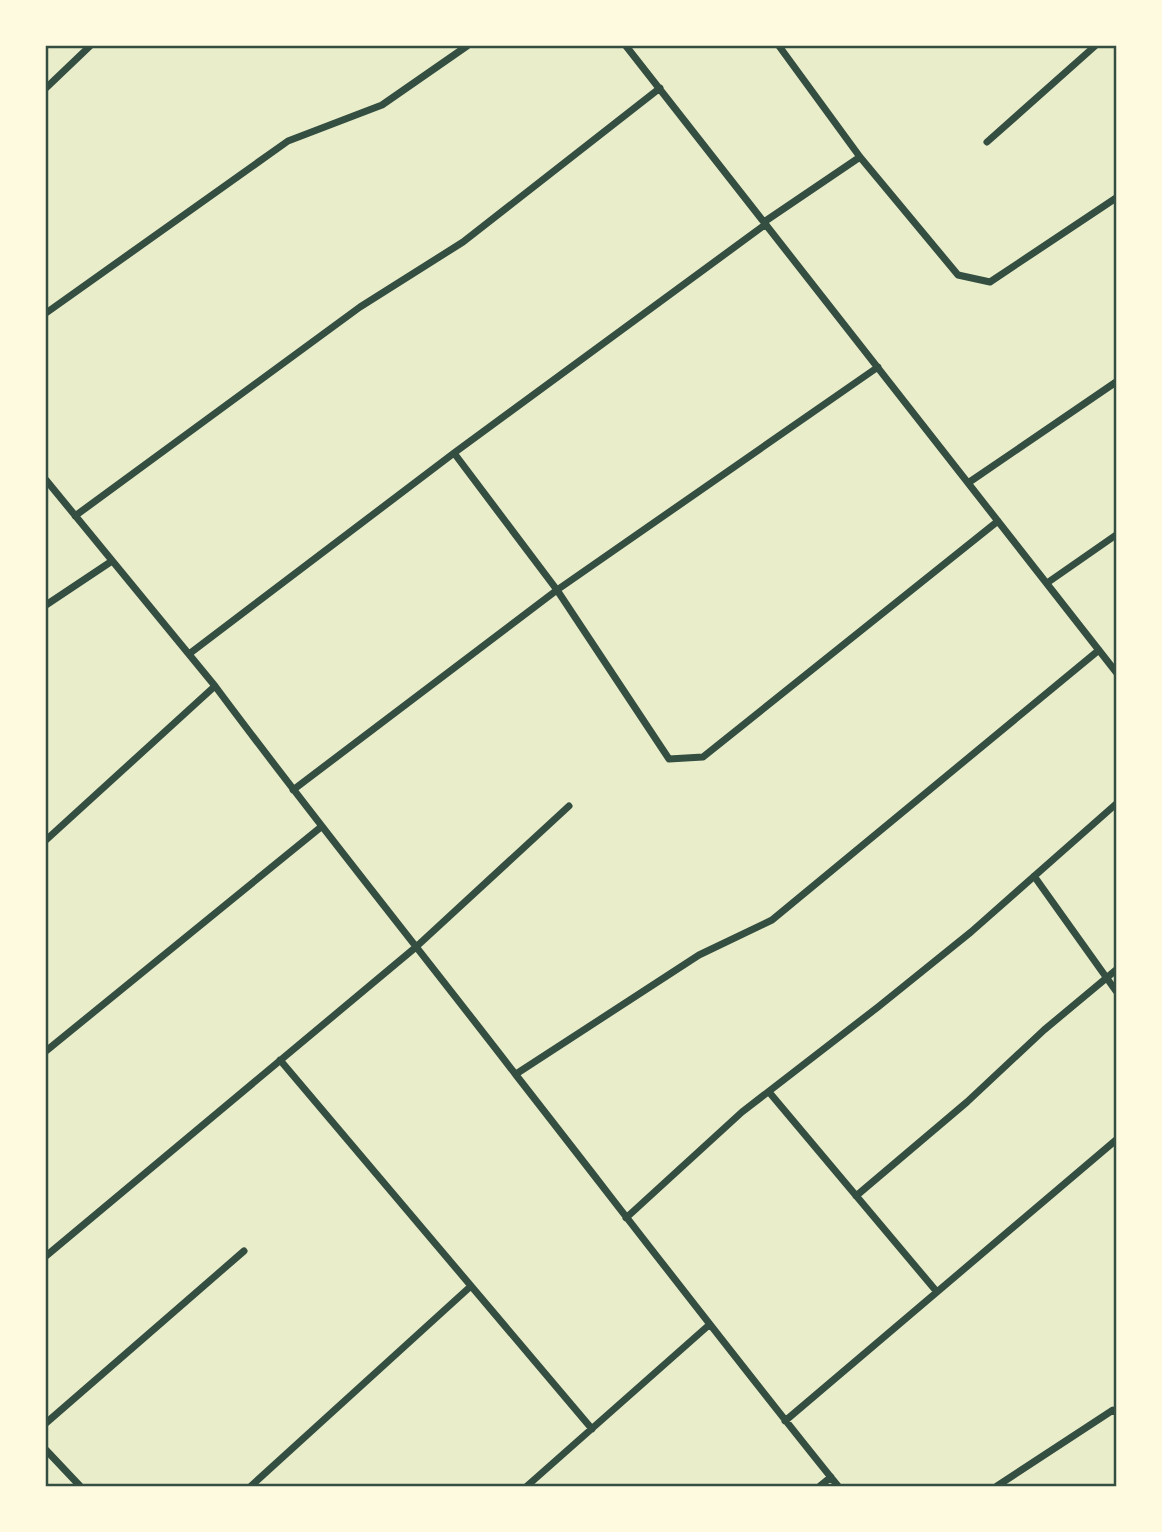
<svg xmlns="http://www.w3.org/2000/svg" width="1162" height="1532" viewBox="0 0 1162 1532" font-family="Mulish,sans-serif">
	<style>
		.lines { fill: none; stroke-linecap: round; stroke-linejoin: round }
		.minor { stroke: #344e41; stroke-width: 7 }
		.neatline { fill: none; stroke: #344e41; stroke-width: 2.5 }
	</style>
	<rect width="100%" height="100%" fill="#e9edc9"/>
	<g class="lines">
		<!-- minor -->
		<path class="minor" d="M626,46L1116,672
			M779,46L860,157L958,275L990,282L1116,198
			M46,88L90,46
			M987,142L1095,46
			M46,313L288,141L382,105L467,46
			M454,453L557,590L669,759L703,757L998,521
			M46,480L215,686L46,840
			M968,483L1116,382
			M75,516L360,307L463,242L660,88
			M1047,583L1116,535
			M46,605L112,561
			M189,654L454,453L766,224L764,222L860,157
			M215,686C313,818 416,945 516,1075C623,1212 729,1351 838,1486
			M293,790L557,590L878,367
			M1034,876L1116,991
			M46,1051L321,827
			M280,1060L592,1429
			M516,1074L699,955L772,920L1099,650
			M769,1092L937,1292
			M856,1196L967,1102L1044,1030L1116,970
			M626,1218L742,1112L878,1007L971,932L1116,804
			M46,1256L416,947L569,806
			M785,1421L1116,1140
			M46,1423L244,1251
			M46,1450L80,1486
			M251,1486L471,1286
			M527,1486L709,1325
			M820,1486L831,1477
			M997,1486L1113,1410L1116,1412"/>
	</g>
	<!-- border -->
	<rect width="1162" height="1532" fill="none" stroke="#fefae0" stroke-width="94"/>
	<rect x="47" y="47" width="1068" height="1438" class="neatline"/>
</svg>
